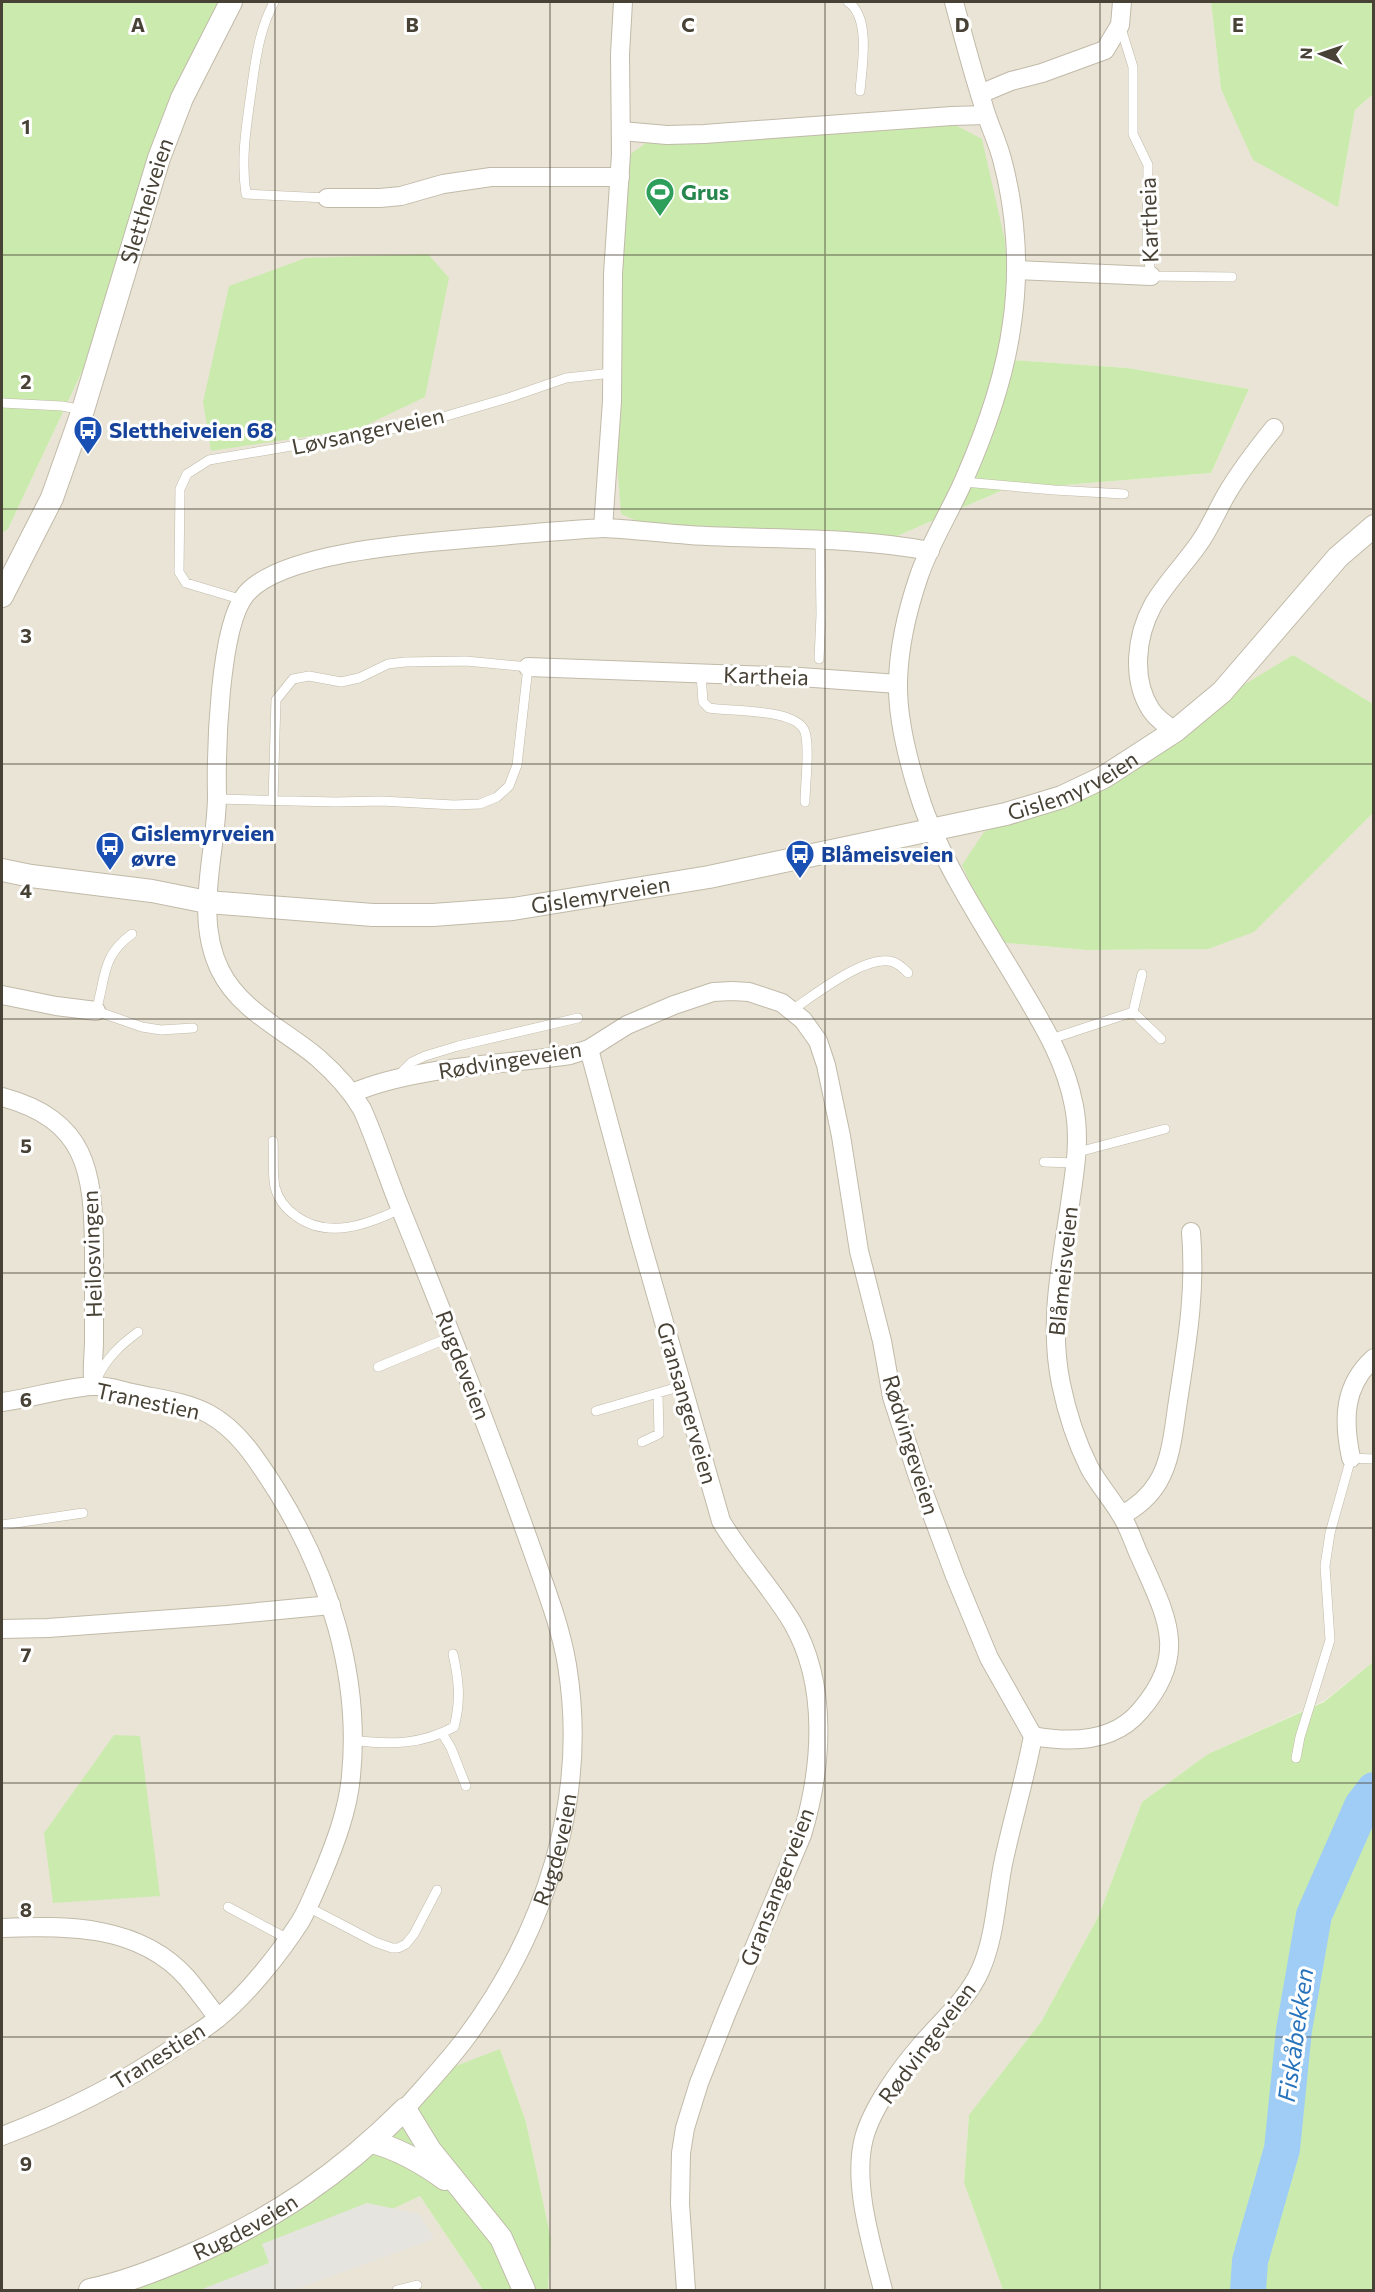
<svg xmlns="http://www.w3.org/2000/svg" width="1375" height="2292" viewBox="0 0 1375 2292" font-family="Commissioner,sans-serif">
	<style>
		.residential { fill: #e9e4d5; fill-rule: evenodd }
		.green { fill: #cbebae }
		.parking { fill: #e6e4df }
		.lines { fill: none; stroke-linecap: round; stroke-linejoin: round }
		.river { stroke: #a0cdf5; stroke-width: 36 }
		.service-casing { stroke: #c1baa9; stroke-width: 10 }
		.minor-casing { stroke: #c1baa9; stroke-width: 20 }
		.tertiary-casing { stroke: #c1baa9; stroke-width: 24 }
		.service { stroke: #fff; stroke-width: 9 }
		.minor { stroke: #fff; stroke-width: 18 }
		.tertiary { stroke: #fff; stroke-width: 22 }
		.grid { fill: none; stroke: #484236; stroke-width: 1.5; stroke-opacity: 0.55 }
		.labels { text-anchor: middle; stroke-width: 6; stroke-linejoin: round; paint-order: stroke }
		.leisure-label { font-size: 22px; font-weight: bold; fill: #27864d; stroke: #fff; text-anchor: start }
		.street-label { font-size: 22px; fill: #484236; stroke: #fff }
		.transit-label { font-size: 22px; font-weight: bold; fill: #164399; stroke: #fff; text-anchor: start }
		.water-label { font-size: 24px; font-style: italic; fill: #2773bc; stroke: #fff }
		.grid-label { font-size: 20px; text-anchor: middle; font-weight: bold; fill: #484236; stroke: #fff; stroke-width: 6; stroke-linejoin: round; paint-order: stroke }
	</style>
	<rect width="100%" height="100%" fill="#f5f2e7"/>
	<!-- residential -->
	<path class="residential" d="M233,2H1211L1221,89L1338,207L1355,110L1373,94V704L1292,655L998,942L1086,950L1208,949L1338,848L1373,813V1662L1324,1701L1208,1754L1142,1802L1098,1917L1041,2022L969,2116L964,2183L1003,2290H548L551,2239L526,2122L500,2049L268,2227L87,2290H2V533L8,529L110,312L193,91ZM1012,360L1128,368L1249,389L1211,473L1003,490L895,537Z
		M420,2196L483,2290H220Z"/>
	<!-- green -->
	<path class="green" d="M2,2H233L193,91L110,312L8,529L2,533Z
		M1211,2H1373V94L1355,110L1338,207L1253,160L1221,89Z
		M934,114L982,139L1005,241L1012,360L1128,368L1249,389L1211,473L1003,490L895,537L664,533L621,514L612,394L622,160L656,136Z
		M428,254L449,278L425,397L358,429L211,451L203,402L229,286L306,258Z
		M1293,655L1373,704V813L1254,932L1208,949L1086,950L997,942L962,865L984,832L1089,779Z
		M1373,1662V2290H1003L964,2183L969,2115L1041,2022L1098,1917L1142,1802L1208,1754L1324,1702Z
		M114,1735L140,1736L160,1896L53,1903L44,1833Z
		M500,2049L526,2122L551,2239L548,2290H483L420,2196L220,2290H87L268,2227L448,2069Z"/>
	<!-- parking -->
	<path class="parking" d="M367,2203L420,2214L434,2239L294,2290H200L269,2263L262,2244Z"/>
	<g class="lines">
		<!-- river -->
		<path class="river" d="M1248,2290L1250,2261L1282,2149L1294,2030L1314,1915L1362,1806L1374,1790"/>
		<!-- service casing -->
		<g class="service-casing">
			<path id="service" d="M274,2C261,27 257,50 253,78C248,117 240,155 246,194L327,198
				M848,2C871,17 862,66 860,91
				M1120,25L1133,67V134L1148,165L1147,244L1151,276L1232,277
				M2,403L62,406L83,410
				M964,482L1054,490L1124,494
				M243,600L186,583L179,572L180,489L187,474L209,460L391,429L426,422L511,397L566,378L612,373
				M819,659L821,615L820,540
				M701,674L703,702L709,708C731,712 797,708 805,732C810,748 805,784 805,802
				M217,799L335,802L382,801L454,805L480,804L497,797L509,786L517,765L528,667L466,661L405,662L388,664L359,678L341,682L309,676L293,679L276,700L273,800
				M132,934C101,956 106,978 96,1011L142,1027L161,1030L193,1028
				M792,1010C813,996 867,953 893,962C898,963 904,969 908,973
				M1133,1012L1142,974
				M1051,1039L1133,1012L1161,1039
				M397,1077L412,1062L425,1056L458,1046L578,1018
				M273,1141C274,1155 272,1173 275,1187C278,1199 286,1209 296,1216C328,1240 369,1224 400,1209
				M1078,1152L1165,1129
				M1044,1162L1076,1163
				M378,1367L453,1336
				M97,1378C107,1358 119,1346 138,1332
				M596,1411L682,1386
				M642,1442L659,1434L658,1394
				M2,1525L83,1513
				M442,1733L451,1748L466,1786
				M352,1740C389,1745 421,1745 454,1727C461,1701 459,1680 453,1654
				M1296,1758L1300,1737L1330,1640L1325,1566L1330,1533L1351,1458L1374,1459
				M228,1907L288,1939
				M308,1907L375,1942L392,1948H398L406,1944L414,1934L437,1890
				M397,2290L417,2285"/>
		</g>
		<!-- minor casing -->
		<g class="minor-casing">
			<g id="minor">
				<path d="M954,2C963,36 972,70 983,104C988,123 997,140 1002,159C1016,211 1020,269 1012,323C1005,377 986,430 964,480C950,512 930,543 919,576C908,608 899,647 898,681C897,718 910,768 922,804C944,867 989,933 1023,991C1045,1028 1066,1063 1074,1106C1081,1142 1074,1175 1069,1211C1060,1269 1049,1326 1061,1384C1067,1413 1076,1441 1089,1467C1098,1484 1111,1498 1121,1515C1130,1529 1134,1545 1141,1559C1167,1618 1189,1654 1140,1711C1114,1742 1071,1743 1033,1736"/>
				<path d="M980,94L1011,81L1042,73L1105,50L1120,25L1122,2"/>
				<path d="M621,131L667,135L704,134L952,116L986,115"/>
				<path d="M327,198H380L401,196L443,184L491,177H620"/>
				<path d="M1016,270L1151,276"/>
				<path d="M603,528C631,529 660,533 689,535C769,540 851,536 930,551"/>
				<path d="M528,667L800,677L898,684"/>
				<path d="M1175,731C1166,725 1157,719 1151,710C1131,679 1136,636 1153,605C1167,581 1187,562 1202,539C1211,525 1218,509 1226,495C1240,471 1257,449 1274,428"/>
				<path d="M2,995L56,1006L96,1011"/>
				<path d="M589,1049L639,1235L721,1521C742,1557 771,1587 792,1622C829,1685 822,1769 802,1835L727,2012L699,2083L685,2128L681,2153L680,2204L686,2290"/>
				<path d="M352,1093C415,1066 502,1065 570,1055L589,1049L627,1025L674,1005L713,992L732,991L749,992L782,1003L803,1020L818,1041L826,1065L841,1136L859,1251L882,1341L892,1397L918,1477L955,1576L989,1658L1033,1736C1025,1779 1012,1821 1003,1864C996,1900 995,1938 980,1971C967,2000 941,2021 921,2045C900,2069 872,2108 864,2138C852,2183 872,2246 883,2290"/>
				<path d="M2,1097C87,1120 93,1171 94,1248C94,1279 94,1310 94,1340C94,1356 91,1371 94,1386"/>
				<path d="M2,1402C32,1398 62,1388 92,1386C106,1385 119,1390 132,1393C158,1399 185,1401 209,1414C240,1431 259,1463 277,1491C329,1575 361,1676 351,1776C348,1810 335,1844 322,1875C315,1891 309,1907 300,1922C280,1953 247,1995 218,2018C205,2029 190,2038 175,2047C121,2084 63,2113 2,2136"/>
				<path d="M1351,1458C1343,1420 1343,1386 1374,1358"/>
				<path d="M1122,1515C1137,1507 1149,1497 1158,1482C1172,1459 1174,1426 1178,1401C1187,1342 1196,1292 1191,1232"/>
				<path d="M2,1629L48,1628L227,1615L331,1605"/>
				<path d="M2,1928C67,1925 140,1925 187,1978C198,1991 208,2005 218,2018"/>
				<path id="s1" d="M405,2109C425,2086 447,2063 465,2039C545,1932 589,1798 567,1665C561,1629 548,1595 536,1561C520,1516 504,1472 487,1428C459,1353 429,1279 399,1205C386,1173 376,1140 362,1109C350,1089 335,1073 318,1058C285,1030 240,1011 220,970C193,915 217,852 217,795C216,752 219,626 246,594C283,550 432,542 488,537C526,534 564,530 603,528L612,401L613,274L621,154L620,54L623,2"/>
			</g>
		</g>
		<!-- tertiary casing -->
		<g class="tertiary-casing">
			<g id="tertiary">
				<path id="s2" d="M2,596L52,498L83,410L159,158L182,98L231,2"/>
				<path id="s3" d="M2,870L31,876L152,891L207,902L373,915H433L513,909L709,877L1006,814L1062,797L1104,777L1175,731L1222,692L1338,557L1374,526"/>
				<path d="M372,2142C399,2149 423,2163 445,2179"/>
				<path id="s4" d="M90,2290C124,2283 157,2270 189,2256C274,2219 340,2174 405,2109L430,2150L501,2238L524,2290"/>
			</g>
		</g>
		<!-- service -->
		<use href="#service" class="service"/>
		<!-- minor -->
		<use href="#minor" class="minor"/>
		<!-- tertiary -->
		<use href="#tertiary" class="tertiary"/>
	</g>
	<!-- grid -->
	<path class="grid" d="M275,2V2290M550,2V2290M825,2V2290M1100,2V2290M2,255H1374M2,509H1374M2,764H1374M2,1019H1374M2,1273H1374M2,1528H1374M2,1783H1374M2,2037H1374"/>
	<!-- icons -->
	<defs>
		<g id="stadium-pin" transform="scale(1.5)"><path d="M0 17L-7.5 6A9.5 9.5 0 1 1 7.5 6Z" fill="#2e9e5b" stroke="#fff"/><path d="M0-5a6.5 5 0 1 0 0 10a6.5 5 0 1 0 0-10ZM-3.5-1.8h7v3.6h-7Z" fill="#fff"/></g>
		<g id="bus-pin" transform="scale(1.5)"><path d="M0 17L-7.5 6A9.5 9.5 0 1 1 7.5 6Z" fill="#1a4fb4" stroke="#fff"/><path d="M-5-6H5V4H4V6H2V4H-2V6H-4V4H-5ZM-3.5-4V0h7V-4ZM-3.5 1.2v1.5H-2V1.2ZM2 1.2v1.5H3.5V1.2Z" fill="#fff"/></g>
	</defs>
	<g fill-rule="evenodd">
		<use href="#stadium-pin" x="660" y="192"/>
		<use href="#bus-pin" x="88" y="430"/>
		<use href="#bus-pin" x="110" y="846"/>
		<use href="#bus-pin" x="800" y="854"/>
	</g>
	<g class="labels">
		<!-- leisure labels -->
		<g class="leisure-label">
			<text x="681" y="200">Grus</text>
		</g>
		<!-- street labels -->
		<g class="street-label">
			<text dy="8" stroke="none"><textPath href="#s2" startOffset="422">Slettheiveien</textPath></text>
			<text transform="translate(1149 220) rotate(-92)" y="8">Kartheia</text>
			<text transform="translate(368 431) rotate(-12)" y="8">Løvsangerveien</text>
			<text transform="translate(766 676) rotate(2)" y="8">Kartheia</text>
			<text dy="8" stroke="none"><textPath href="#s3" startOffset="1089">Gislemyrveien</textPath></text>
			<text dy="8" stroke="none"><textPath href="#s3" startOffset="603">Gislemyrveien</textPath></text>
			<text transform="translate(510 1060) rotate(-9)" y="8">Rødvingeveien</text>
			<text transform="translate(92 1254) rotate(-92)" y="8">Heilosvingen</text>
			<text transform="translate(1063 1271) rotate(-84)" y="8">Blåmeisveien</text>
			<text transform="translate(463 1365) rotate(69)" y="8">Rugdeveien</text>
			<text transform="translate(148 1401) rotate(12)" y="8">Tranestien</text>
			<text transform="translate(687 1403) rotate(74)" y="8">Gransangerveien</text>
			<text transform="translate(911 1445) rotate(73)" y="8">Rødvingeveien</text>
			<text dy="8" stroke="none"><textPath href="#s1" startOffset="304">Rugdeveien</textPath></text>
			<text transform="translate(777 1887) rotate(-69)" y="8">Gransangerveien</text>
			<text transform="translate(927 2043) rotate(-53)" y="8">Rødvingeveien</text>
			<text transform="translate(158 2056) rotate(-32)" y="8">Tranestien</text>
			<text dy="8" stroke="none"><textPath href="#s4" startOffset="168">Rugdeveien</textPath></text>
		</g>
		<!-- transit labels -->
		<g class="transit-label">
			<text x="109" y="438">Slettheiveien 68</text>
			<text x="131" y="841">Gislemyrveien<tspan x="131" dy="25">øvre</tspan></text>
			<text x="821" y="862">Blåmeisveien</text>
		</g>
		<!-- water labels -->
		<g class="water-label">
			<text transform="translate(1296 2035) rotate(-82)" y="8">Fiskåbekken</text>
		</g>
	</g>
	<g class="grid-label">
		<text x="138" y="32">A</text>
		<text x="412" y="32">B</text>
		<text x="688" y="32">C</text>
		<text x="962" y="32">D</text>
		<text x="1238" y="32">E</text>
		<text x="26" y="134">1</text>
		<text x="26" y="389">2</text>
		<text x="26" y="643">3</text>
		<text x="26" y="898">4</text>
		<text x="26" y="1153">5</text>
		<text x="26" y="1407">6</text>
		<text x="26" y="1662">7</text>
		<text x="26" y="1917">8</text>
		<text x="26" y="2171">9</text>
	</g>
	<!-- border -->
	<rect width="1375" height="2292" fill="none" stroke="#484236" stroke-width="6"/>
	<!-- north arrow -->
	<g transform="translate(1321 54) rotate(272)" stroke="#ffffff" stroke-width="4.5" paint-order="stroke">
	<path d="M0-4.5L10 22L0 15L-10 22Z" fill="#484236"/>
	<text y="-9" font-size="16" font-weight="bold" text-anchor="middle" fill="#484236">N</text>
	</g>
</svg>
